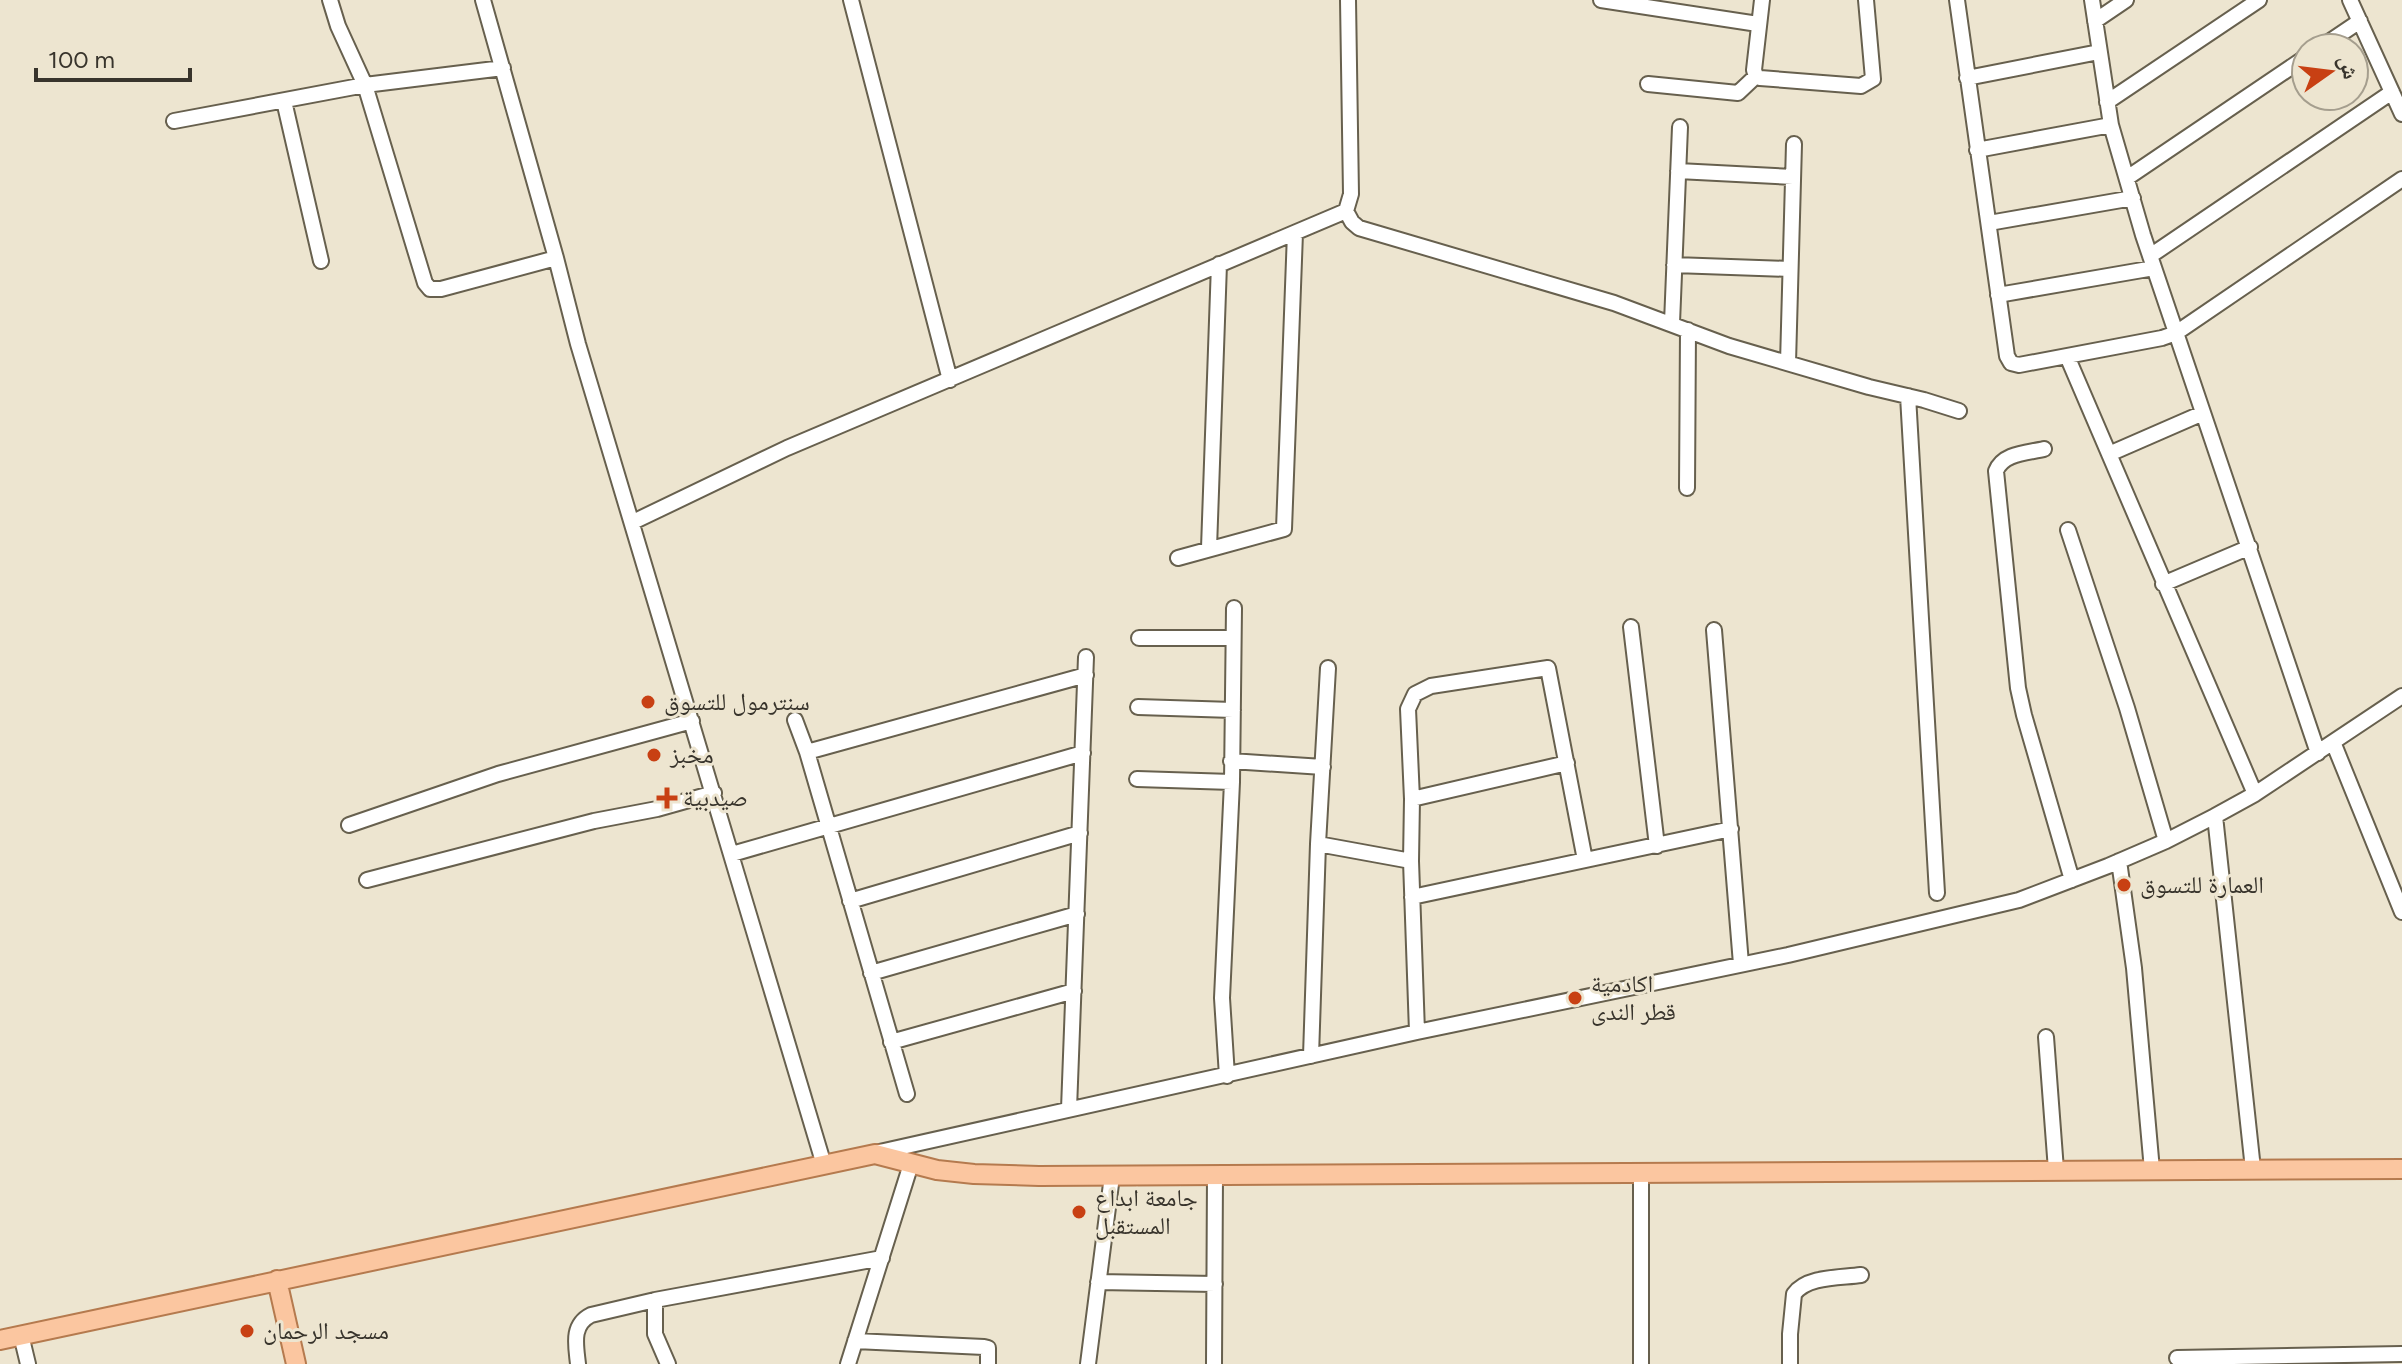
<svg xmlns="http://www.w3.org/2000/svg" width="2402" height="1364" viewBox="0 0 2402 1364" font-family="Figtree,'Noto Naskh Arabic',sans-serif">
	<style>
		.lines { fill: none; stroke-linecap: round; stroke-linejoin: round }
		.minor-casing { stroke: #67604e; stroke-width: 18 }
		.major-casing { stroke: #b57a4e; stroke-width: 22 }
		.minor { stroke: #fff; stroke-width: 14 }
		.major { stroke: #fbc6a0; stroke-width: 18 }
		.poi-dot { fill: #c84013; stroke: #ede5d0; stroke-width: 3 }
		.labels { text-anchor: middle; stroke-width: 6; stroke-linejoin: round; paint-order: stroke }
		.poi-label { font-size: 24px; fill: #38342c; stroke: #ede5d0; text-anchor: start }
	</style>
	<rect width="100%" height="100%" fill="#ede5d0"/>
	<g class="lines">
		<!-- minor casing -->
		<g class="minor-casing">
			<path id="minor" d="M330,0L338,26L365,85L425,283L430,289H441L556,258
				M483,0L556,258L578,344L824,1165
				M851,0L950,380
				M1601,0L1758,24
				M1762,0L1754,70L1756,76L1760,78L1861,86L1873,79L1866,0
				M1957,0L2007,356L2011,363L2019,365L2162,338L2176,333L2402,179
				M2092,0L2111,125L2143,235L2318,753
				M2350,0L2402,114
				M2095,21L2126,0
				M2320,48L2360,21
				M1967,78L2099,52
				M1648,84L1738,93L1756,76
				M284,101L321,261
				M2107,102L2259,0
				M174,121L365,85L503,68
				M1977,150L2111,125
				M1678,171L1793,177
				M2127,178L2306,57
				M1346,211L1352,222L1359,228L1614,303L1729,346L1869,387L1924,400L1959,411
				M1989,223L2133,198
				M2150,256L2392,92
				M1674,265L1790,269
				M1998,295L2154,268
				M1672,323L1680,127
				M2067,356L2255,794
				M1788,363L1794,144
				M1908,396L1937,893
				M2044,449C2027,453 2003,453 1996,471L2018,688L2024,715L2072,880
				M2109,454L2203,413
				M1687,488L1688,330
				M633,522L787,448L1346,211L1351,194L1348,0
				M2068,530L2127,708L2166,841
				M1209,548L1219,264
				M1178,558L1284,529L1295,233
				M2163,584L2250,547
				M1631,627L1657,846
				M1714,630L1741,964
				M1139,638H1233
				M1138,707L1233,710
				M795,720L807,752L907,1094
				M2333,742L2402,912
				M807,752L1086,675
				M1231,761L1323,767
				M1137,779L1232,782
				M1412,799L1567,763
				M2215,816L2253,1169
				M349,825L498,774L692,721
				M1318,844L1411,861
				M732,854L1083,753
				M2119,861L2134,968L2152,1170
				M367,880L594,821L657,809L714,793
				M1412,897L1731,829
				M850,901L1080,833
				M871,973L1077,914
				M1417,1032L1411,861L1412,799L1408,709L1415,694L1431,686L1548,668L1585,860
				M2046,1037L2056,1170
				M891,1042L1074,991
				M1311,1056L1318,844L1328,668
				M1227,1076L1222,998L1232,782L1234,608
				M1069,1109L1086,657
				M875,1153L1417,1032L1788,955L2019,900L2108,866L2166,841L2215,816L2255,794L2402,696
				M1641,1173V1364
				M1098,1282L1215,1284
				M655,1300V1334L668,1364
				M21,1335L28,1364
				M855,1341L984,1347L988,1348V1364
				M2177,1358L2402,1354
				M578,1364C576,1345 571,1325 591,1315L655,1300L882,1258
				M848,1364L911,1164
				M1088,1364L1112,1176
				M1214,1364L1215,1175
				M1790,1364V1334L1794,1294C1807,1276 1840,1278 1861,1275"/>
		</g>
		<!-- major casing -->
		<g class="major-casing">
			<path id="major" d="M277,1280L296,1364
				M0,1340L875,1154L937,1170L974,1174L1039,1176L2402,1169"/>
		</g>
		<!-- minor -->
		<use href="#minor" class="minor"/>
		<!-- major -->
		<use href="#major" class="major"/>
	</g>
	<!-- markers -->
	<g class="poi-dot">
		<circle cx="648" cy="702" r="8"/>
		<circle cx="654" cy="755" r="8"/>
		<path d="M663 786h8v8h8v8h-8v8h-8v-8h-8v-8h8z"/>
		<circle cx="2124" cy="885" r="8"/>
		<circle cx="1575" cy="998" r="8"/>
		<circle cx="1079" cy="1212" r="8"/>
		<circle cx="247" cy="1331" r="8"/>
	</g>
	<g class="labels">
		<!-- poi labels -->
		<g class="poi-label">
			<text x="664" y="710">سنترمول للتسوق</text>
			<text x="670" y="763">مخبز</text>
			<text x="683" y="806">صيدبية</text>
			<text x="2140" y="893">العمارة للتسوق</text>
			<text x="1591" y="992">اكادمية<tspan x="1591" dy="28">قطر الندى</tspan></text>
			<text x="1095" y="1206">جامعة ابداع<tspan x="1095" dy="28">المستقبل</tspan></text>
			<text x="263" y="1339">مسجد الرحمان</text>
		</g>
	</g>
	<!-- north arrow -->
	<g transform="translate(2330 72) rotate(76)"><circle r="38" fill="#ede5d0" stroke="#a59e8e" stroke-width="2"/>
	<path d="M0-6L14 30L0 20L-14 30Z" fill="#c84013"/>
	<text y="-12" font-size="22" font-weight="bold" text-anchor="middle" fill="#38342c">ش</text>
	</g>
	<!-- scale -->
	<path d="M36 68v12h154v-12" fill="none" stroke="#38342c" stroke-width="4"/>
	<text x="48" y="68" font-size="24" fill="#38342c" stroke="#ede5d0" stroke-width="6" paint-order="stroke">100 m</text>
</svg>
